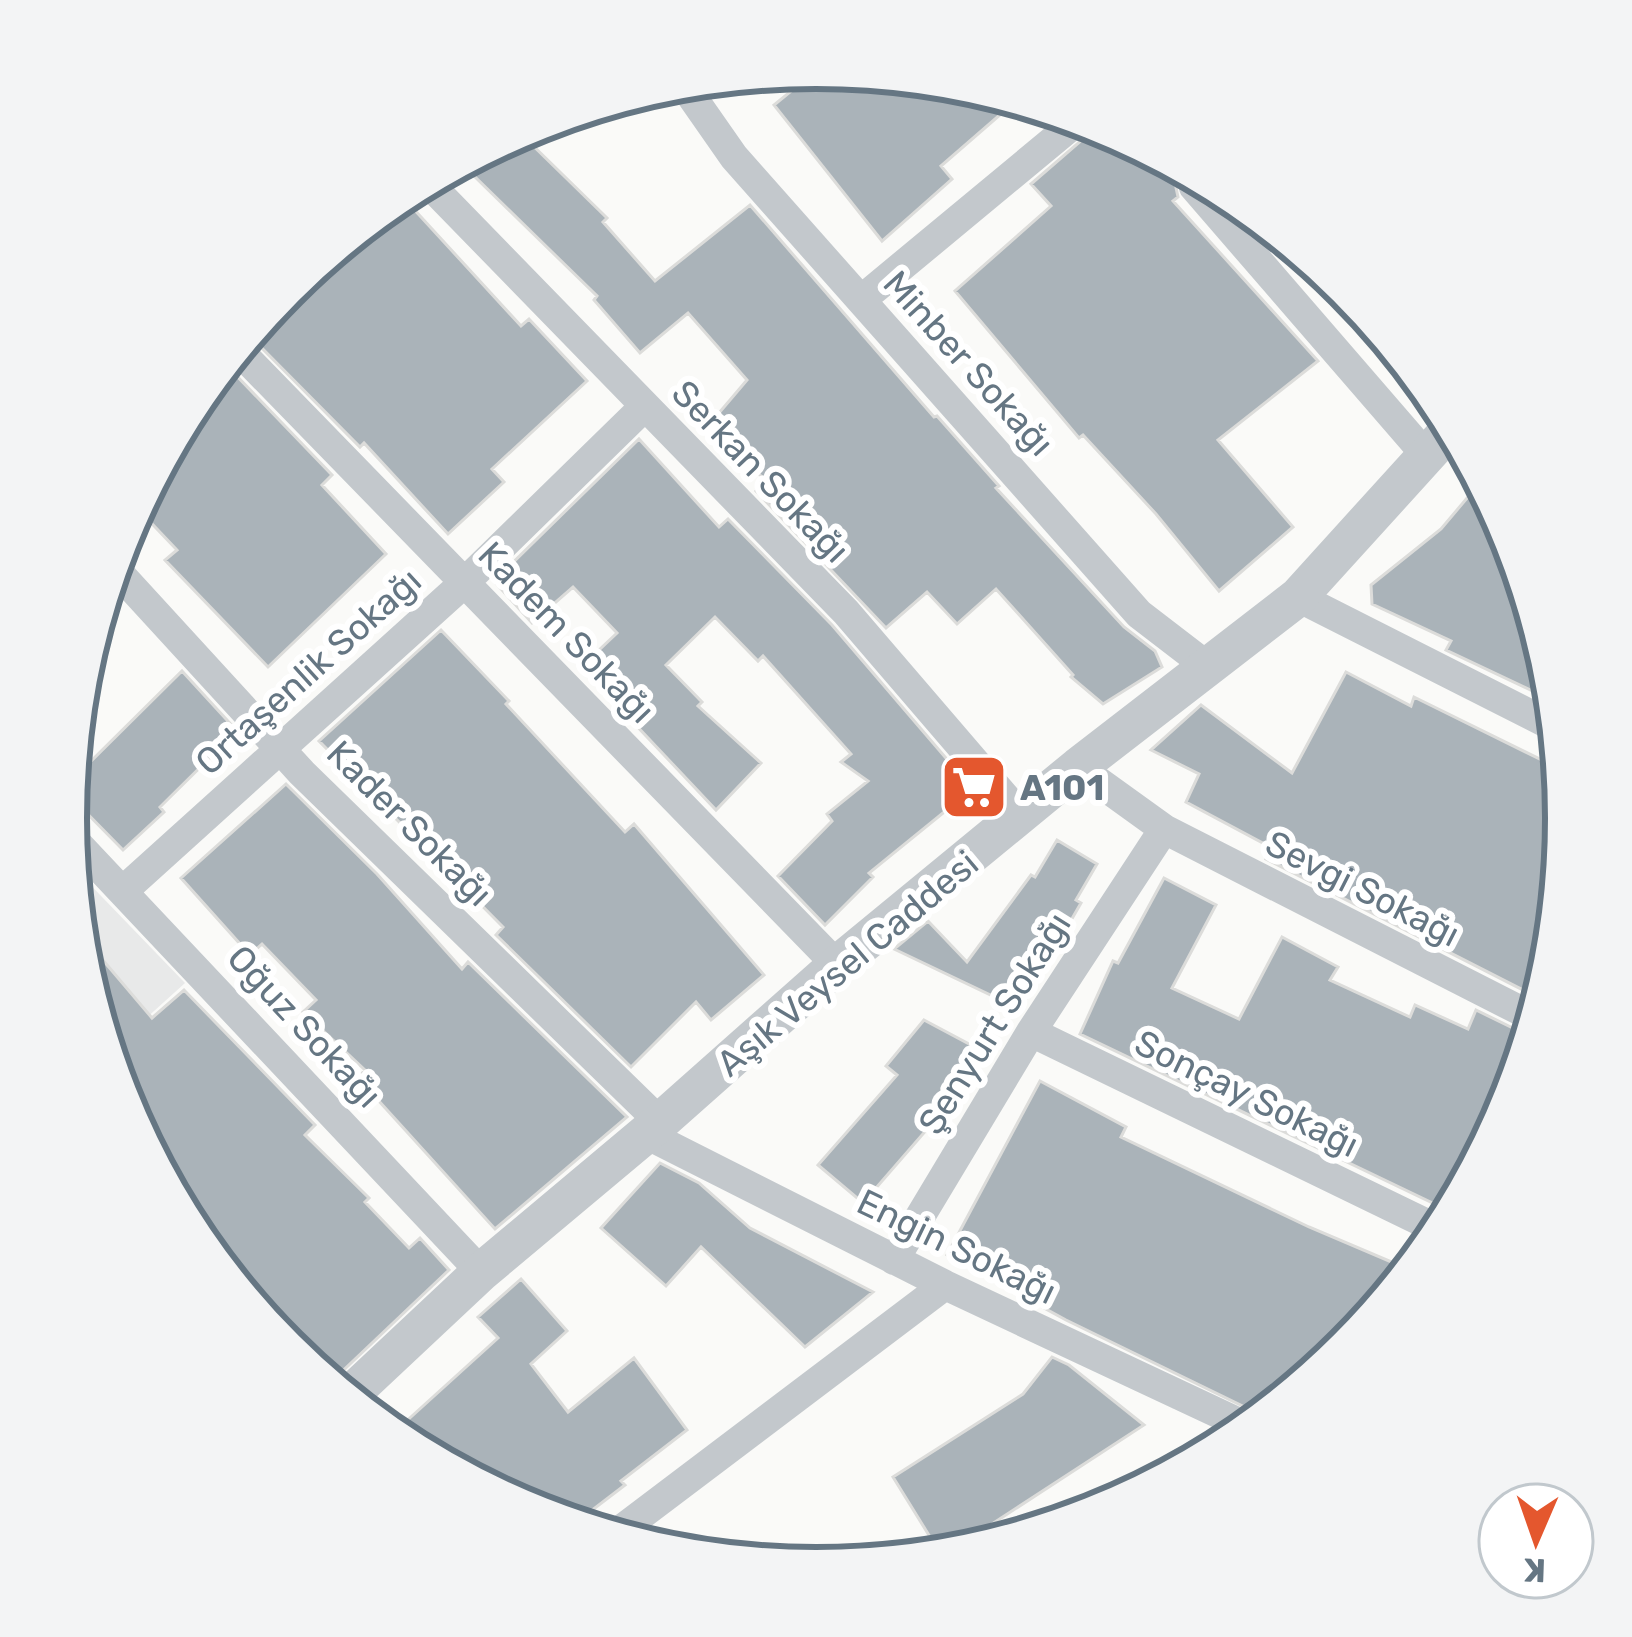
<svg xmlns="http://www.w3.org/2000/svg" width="1632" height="1637" viewBox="0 0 1632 1637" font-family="Rubik,sans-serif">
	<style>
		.built { fill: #e8e9e9 }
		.building { fill: #aab3b9; stroke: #dcdcda; stroke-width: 3 }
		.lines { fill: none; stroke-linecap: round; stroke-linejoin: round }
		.minor { stroke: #c3c8cc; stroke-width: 30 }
		.tertiary { stroke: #c3c8cc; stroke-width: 39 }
		.labels { text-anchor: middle; stroke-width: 12; stroke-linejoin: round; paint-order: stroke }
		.street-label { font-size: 36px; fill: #657683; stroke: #fff }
		.poi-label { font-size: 36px; font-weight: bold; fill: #657683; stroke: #fff; text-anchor: start }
		.rim { fill: none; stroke: #657683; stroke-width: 6 }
	</style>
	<rect width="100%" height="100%" fill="#fafaf8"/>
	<!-- built -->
	<path class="built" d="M76,870L185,983L112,1049Z"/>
	<!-- building -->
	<path class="building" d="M818,69L886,82L1009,107L941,166L952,179L882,241L774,105Z
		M1099,125L1155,160L1175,183L1178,197L1173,201L1318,361L1218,440L1293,527L1219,591L1156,514L1083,435L1079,438L955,291L1051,206L1031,184Z
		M519,132L607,218L603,222L655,281L750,205L934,417L937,416L999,486L996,488L1124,627L1155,651L1162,667L1103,704L1071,677L1073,675L996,589L957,624L927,592L886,628L756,491L762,485L758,481L762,477L707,427L747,380L688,313L640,353L594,300L597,296L470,172L491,151Z
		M410,205L521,326L529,319L587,381L492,469L504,482L448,534L364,443L360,447L252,338L286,288Z
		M231,370L332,475L322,485L386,554L268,667L165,560L177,550L138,509Z
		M639,439L719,527L728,519L832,625L957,771L959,800L869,873L873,877L825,925L778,876L832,821L827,814L868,781L841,762L851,754L763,656L758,661L715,617L666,665L702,702L698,706L761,763L716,810L581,667L617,633L573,587L532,623L494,581Z
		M1478,485L1509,532L1541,695L1446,650L1451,641L1372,604L1371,585L1441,529Z
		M441,630L509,701L506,704L625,832L634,824L764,975L711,1020L696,1002L631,1067L496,935L503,927L319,741Z
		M182,671L237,731L160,807L164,812L123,850L70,796L74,778Z
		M1346,672L1411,706L1414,697L1556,767L1566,818L1531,994L1266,859L1272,848L1186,802L1199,774L1151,750L1201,705L1292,773Z
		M286,784L377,874L462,969L468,962L627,1117L495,1229L358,1078L365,1070L303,1012L316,1000L262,944L250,955L181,878Z
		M1057,840L1097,864L1076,900L1081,903L1020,1009L894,949L928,921L967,962L1031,875L1035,877Z
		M1164,878L1216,905L1172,988L1239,1019L1282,937L1338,967L1330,980L1410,1017L1415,1005L1468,1029L1476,1010L1523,1033L1516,1070L1487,1132L1478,1128L1441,1207L1080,1034L1113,961L1118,963Z
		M91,946L152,1018L184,990L315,1125L305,1135L369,1198L365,1202L409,1248L420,1238L449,1270L333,1380L285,1348L123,1105Z
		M924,1020L984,1052L924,1123L929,1127L863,1203L818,1165L897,1075L886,1066Z
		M1040,1081L1126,1127L1121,1137L1309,1227L1401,1266L1347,1348L1253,1411L1066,1320L947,1255Z
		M660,1163L699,1183L750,1228L873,1292L805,1347L701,1247L666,1286L601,1228Z
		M521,1279L567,1331L531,1364L568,1412L634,1358L687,1430L621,1481L625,1485L578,1521L528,1511L401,1426L498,1338L478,1317Z
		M1052,1357L1069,1365L1144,1425L972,1537L935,1545L893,1477L1023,1394Z"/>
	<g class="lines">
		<!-- minor -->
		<path class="minor" d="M690,94L734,157L1139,614L1208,667
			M1194,187L1425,454
			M434,189L846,612L1022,817
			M861,300L1077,121
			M242,354L837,965
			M116,570L302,773L660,1122
			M1298,597L1547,723
			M1078,767L1164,829L1527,1014
			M69,835L481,1272
			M124,890L464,583L644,407
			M1031,1032L1429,1225
			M646,1134L945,1285L1237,1422
			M894,1260L1031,1032L1164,829
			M621,1530L945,1285"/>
		<!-- tertiary -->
		<path class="tertiary" d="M352,1393L481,1272L660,1122L837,965L1078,767L1298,597L1445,435"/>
	</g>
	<!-- icons -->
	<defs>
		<g id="supermarket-square" transform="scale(3.45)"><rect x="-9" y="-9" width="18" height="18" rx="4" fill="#e4572e" stroke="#fff"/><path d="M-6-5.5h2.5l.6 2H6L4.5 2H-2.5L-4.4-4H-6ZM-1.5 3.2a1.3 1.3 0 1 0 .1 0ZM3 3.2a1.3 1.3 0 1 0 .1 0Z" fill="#fff"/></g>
	</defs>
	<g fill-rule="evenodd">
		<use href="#supermarket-square" x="974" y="787"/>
	</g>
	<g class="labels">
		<!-- street labels -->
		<g class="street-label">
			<text transform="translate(969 363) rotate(48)" y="13">Minber Sokağı</text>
			<text transform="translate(761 471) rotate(46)" y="13">Serkan Sokağı</text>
			<text transform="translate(567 632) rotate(46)" y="13">Kadem Sokağı</text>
			<text transform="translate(308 671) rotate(-42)" y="13">Ortaşenlik Sokağı</text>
			<text transform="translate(410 823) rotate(45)" y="13">Kader Sokağı</text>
			<text transform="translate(1363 888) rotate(27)" y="13">Sevgi Sokağı</text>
			<text transform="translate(847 963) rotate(-40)" y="13">Aşık Veysel Caddesi</text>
			<text transform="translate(994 1023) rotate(-58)" y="13">Şenyurt Sokağı</text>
			<text transform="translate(305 1026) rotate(47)" y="13">Oğuz Sokağı</text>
			<text transform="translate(1247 1093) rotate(26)" y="13">Sonçay Sokağı</text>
			<text transform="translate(957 1246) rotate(26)" y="13">Engin Sokağı</text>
		</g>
		<!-- poi labels -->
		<g class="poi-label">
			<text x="1020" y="800">A101</text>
		</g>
	</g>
	<!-- crop -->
	<path d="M0 0H1632V1637H0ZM87 818a729 729 0 1 1 1458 0a729 729 0 1 1-1458 0Z" fill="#f3f4f5" fill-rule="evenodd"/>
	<path class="rim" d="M87 818a729 729 0 1 1 1458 0a729 729 0 1 1-1458 0Z"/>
	<!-- north arrow -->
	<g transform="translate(1536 1541) rotate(182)"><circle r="57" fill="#ffffff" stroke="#c1c8cd" stroke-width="3"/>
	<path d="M0-9L21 45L0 30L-21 45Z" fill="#e4572e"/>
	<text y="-18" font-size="33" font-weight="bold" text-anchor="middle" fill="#657683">K</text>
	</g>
</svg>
